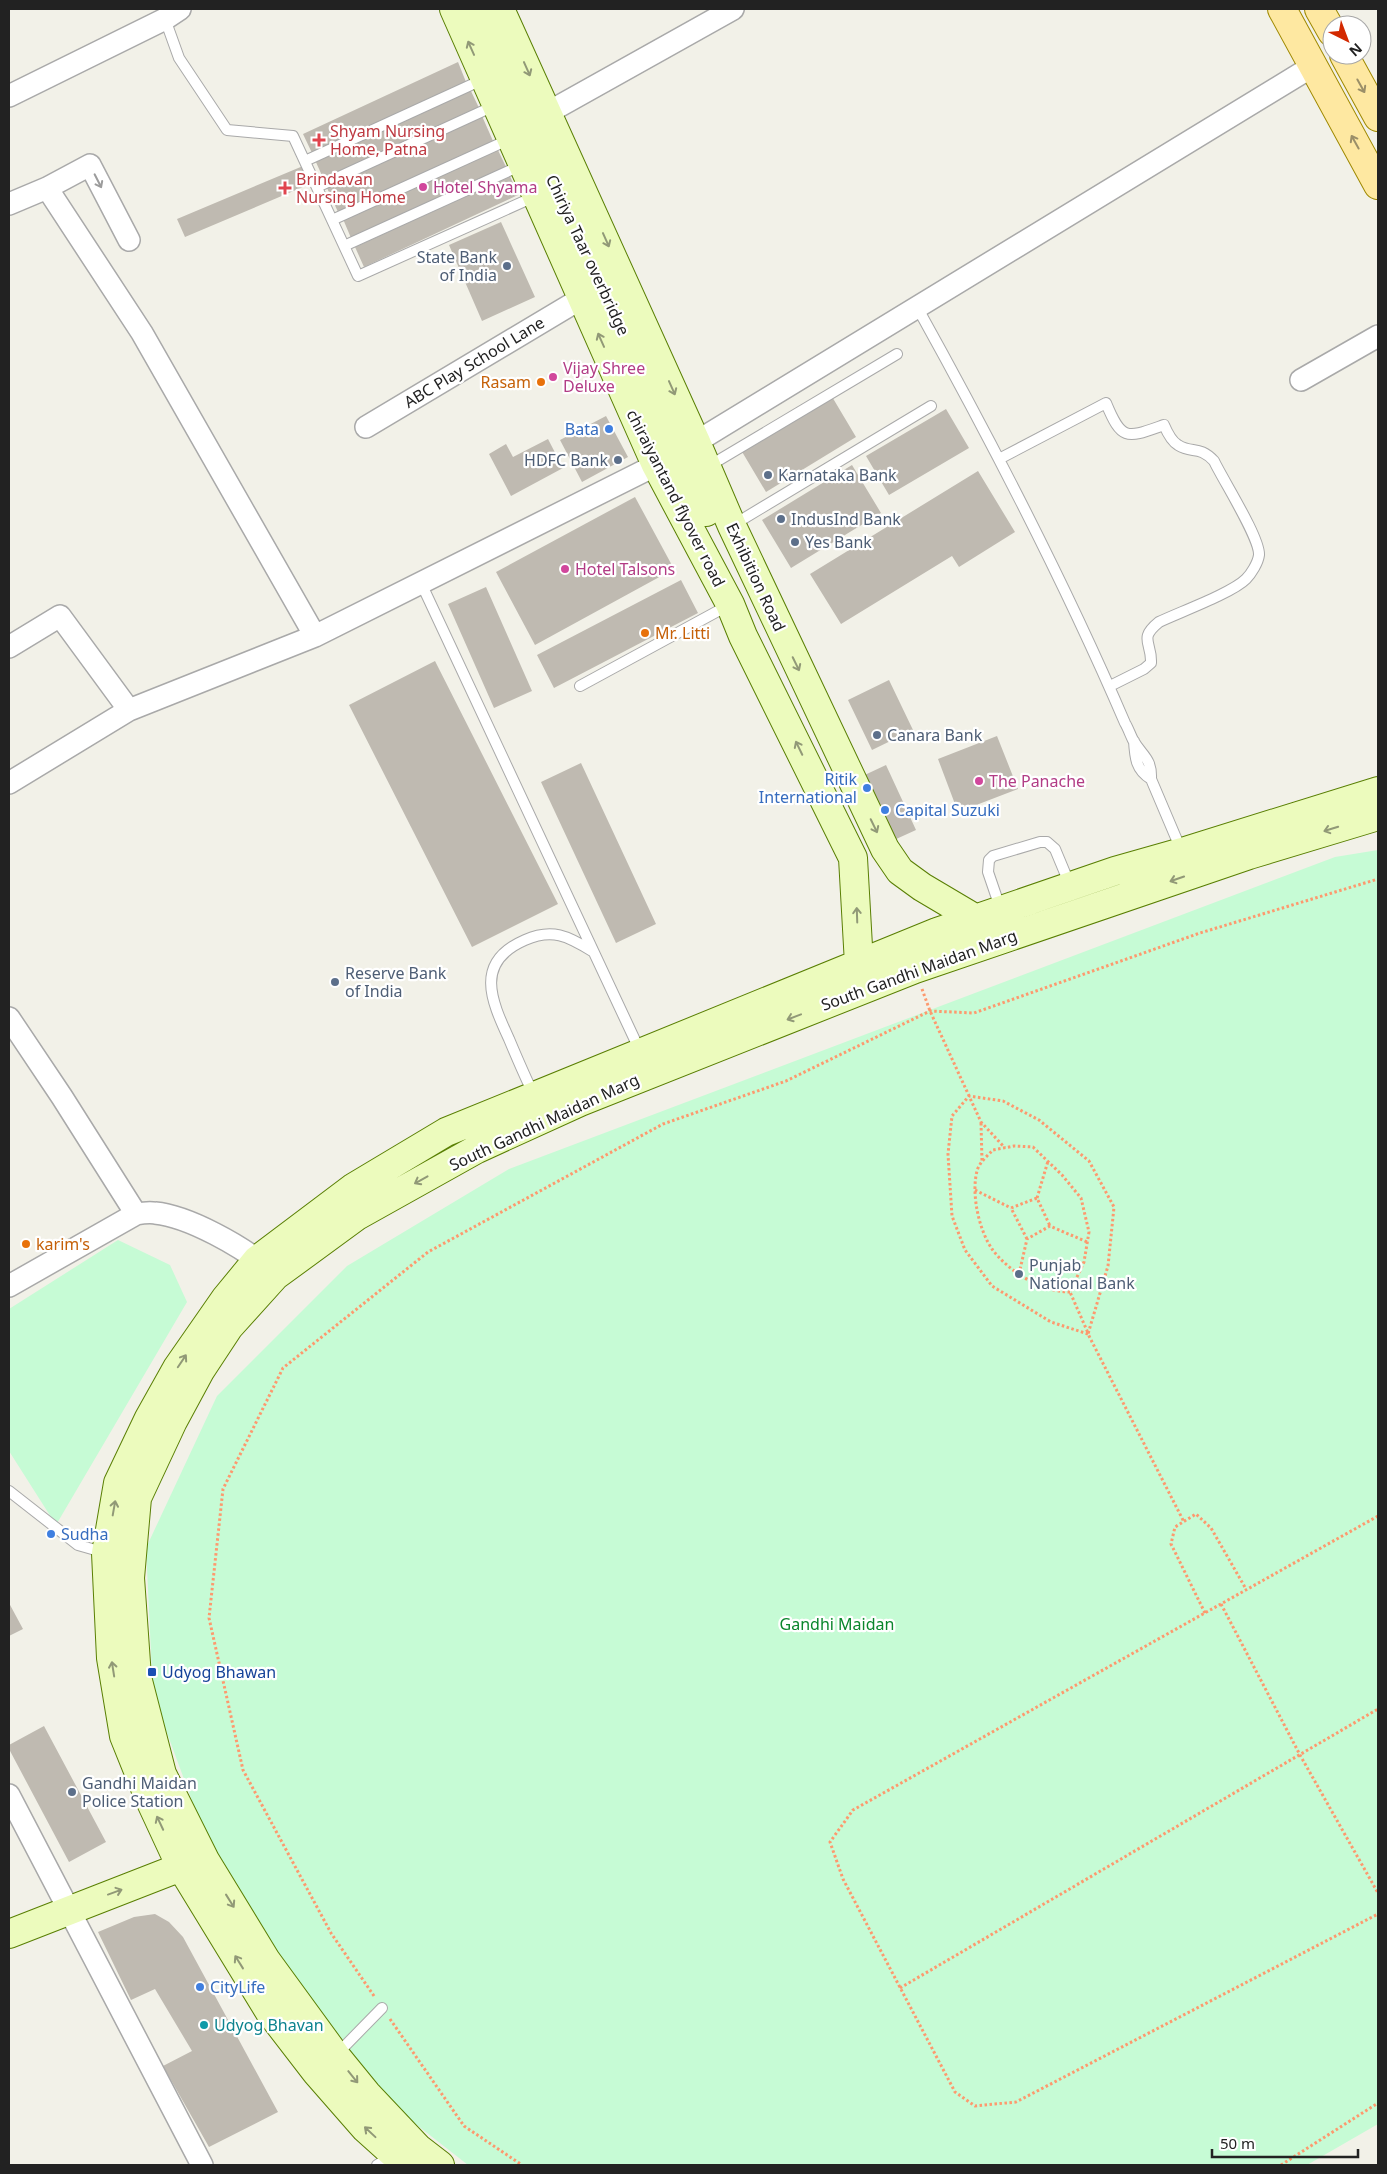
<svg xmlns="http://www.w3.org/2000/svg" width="1387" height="2174" viewBox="0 0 1387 2174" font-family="'Noto Sans',sans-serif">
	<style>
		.park { fill: #c6fbd5 }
		.building { fill: #bfbab1 }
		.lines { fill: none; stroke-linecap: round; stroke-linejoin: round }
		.lane-casing { stroke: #a9a9a9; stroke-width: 12 }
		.street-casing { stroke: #a9a9a9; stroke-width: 24 }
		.secondary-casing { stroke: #597f03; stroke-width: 30 }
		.primary-casing { stroke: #9f8900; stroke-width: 30 }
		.path { stroke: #fd996e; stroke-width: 3; stroke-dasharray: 2.5 2.5; stroke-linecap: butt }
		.lane { stroke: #fff; stroke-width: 10 }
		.street { stroke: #fff; stroke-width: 21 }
		.secondary { stroke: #ecfbbd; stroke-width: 28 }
		.primary { stroke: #fee8a1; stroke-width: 28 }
		.oneway { stroke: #919977 }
		.oneway2 { stroke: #9b8f68 }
		.oneway3 { stroke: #9c9c9c }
		.health-dot { fill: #e0444e; stroke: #fff; stroke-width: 2 }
		.hotel-dot { fill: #d1479c; stroke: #fff; stroke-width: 2 }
		.service-dot { fill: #5c6f8a; stroke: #fff; stroke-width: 2 }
		.food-dot { fill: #e8710a; stroke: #fff; stroke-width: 2 }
		.shop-dot { fill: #3f7fe0; stroke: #fff; stroke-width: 2 }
		.transit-dot { fill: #1a4fb4; stroke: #fff; stroke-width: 2 }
		.culture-dot { fill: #0f9aa8; stroke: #fff; stroke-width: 2 }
		.labels { text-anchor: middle; stroke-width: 4.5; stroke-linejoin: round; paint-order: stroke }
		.health-label { font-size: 16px; fill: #be3a42; stroke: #fff; text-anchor: start }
		.hotel-label { font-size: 16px; fill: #b23c85; stroke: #fff; text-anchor: start }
		.street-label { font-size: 16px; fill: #222; stroke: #fff }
		.service-label { font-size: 16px; fill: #4e5e75; stroke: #fff; text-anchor: start }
		.food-label { font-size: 16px; fill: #c56008; stroke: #fff; text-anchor: start }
		.shop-label { font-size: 16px; fill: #366cbe; stroke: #fff; text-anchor: start }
		.park-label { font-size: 16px; fill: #0a862c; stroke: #fff }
		.transit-label { font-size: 16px; fill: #164399; stroke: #fff; text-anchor: start }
		.culture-label { font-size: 16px; fill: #0d838f; stroke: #fff; text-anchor: start }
	</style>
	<rect width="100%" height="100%" fill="#f2f1e8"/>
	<!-- park -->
	<path class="park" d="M1378,850V2124L1307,2165H468L385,2100L222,1882L153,1695L146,1548L217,1396L347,1266L509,1169L1335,857Z
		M118,1240L170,1265L187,1302L56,1525L9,1451V1309Z"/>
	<!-- building -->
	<path class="building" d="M458,62L466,82L312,153L303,134Z
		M470,89L479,108L324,180L315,160Z
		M482,116L493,141L338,212L327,188Z
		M497,148L506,167L351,238L343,219Z
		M303,166L310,184L185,237L177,219Z
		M510,176L518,195L364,267L355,247Z
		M501,222L535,297L482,321L449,245Z
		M831,395L856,437L766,492L741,450Z
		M946,409L969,448L889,495L866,456Z
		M606,416L628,457L582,482L560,440Z
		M548,439L563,468L511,496L489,454L506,444L513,457Z
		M852,465L881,513L791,568L762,520Z
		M978,471L1015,532L959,567L952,556L841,624L810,574Z
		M635,497L674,569L535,645L496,572Z
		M681,580L698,613L554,688L537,655Z
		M486,587L532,691L494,708L448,604Z
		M435,661L558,904L472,947L349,705Z
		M889,680L913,730L872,750L848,700Z
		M997,736L1018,789L958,812L938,759Z
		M581,763L656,924L616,943L541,782Z
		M886,765L916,830L883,845L854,780Z
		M9,1603L23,1629L9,1636Z
		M44,1726L106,1842L69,1862L9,1749V1745Z
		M155,1914L169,1922L183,1937L278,2112L209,2147L163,2066L192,2051L155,1989L131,2000L98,1932L134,1917Z"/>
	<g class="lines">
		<!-- lane casing -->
		<g class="lane-casing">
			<path id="lane" d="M165,19L179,58L227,130L293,136L358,276L536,196
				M305,161L484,79
				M317,187L496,105
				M332,220L510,139
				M344,246L522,165
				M917,307C992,442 1064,581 1125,723C1128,728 1130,734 1133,740C1142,756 1152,758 1151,779C1136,770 1135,758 1134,741
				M999,459L1106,403C1122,442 1127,438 1164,425C1167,432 1171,441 1178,445C1192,454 1199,445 1214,461C1223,480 1260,538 1259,555C1258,563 1251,574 1246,579C1232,593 1180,612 1159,622C1138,639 1152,642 1151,663L1144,669L1110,686
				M709,466L897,354
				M733,525L931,406
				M421,583L641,1053
				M580,686L729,605
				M1151,779L1182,852
				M1001,910L988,872L989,860L993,856L1040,842H1047L1055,849L1070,885
				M534,1095C525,1077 517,1058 509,1039C491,1000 474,962 525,940C552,928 568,936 592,951
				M9,1491L78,1545L106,1553
				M336,2055L382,2008
				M377,2165L393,2155"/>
		</g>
		<!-- street casing -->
		<g class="street-casing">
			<path id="street" d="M9,96L165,19L180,9
				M547,113L733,9
				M47,188L142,333L315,636
				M9,204L47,188L90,165L129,240
				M1301,380L1378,336
				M366,427L582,298
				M696,442L1313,66
				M9,647L60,616L129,710
				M9,783L129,710L315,636L656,465
				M9,1018L62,1097L136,1214
				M9,1286L136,1214C142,1213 149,1212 155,1213C188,1216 244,1247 268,1269
				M9,1795L202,2165"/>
		</g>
		<!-- secondary casing -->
		<g class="secondary-casing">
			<path id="secondary" d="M454,9L656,465L730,604L743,636L853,858L859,964L875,965
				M476,9L706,512
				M500,9L696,442L732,526L885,849L900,871L922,887L976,919
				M9,1934L181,1867
				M406,2165L365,2128L316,2072L269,2011L181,1867L149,1798L124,1736L111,1658L106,1553L118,1483L149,1418L177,1368L225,1299L257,1260L354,1187L446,1132L937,932L1115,871L1182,852L1378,791
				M440,2165L418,2148L367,2094L336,2056L266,1960L205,1860L162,1774L137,1677L130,1578L137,1498L173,1421L200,1371L229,1327L275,1276L357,1216L477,1149L580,1102L915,969L1249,855L1378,816"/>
		</g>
		<!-- primary casing -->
		<g class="primary-casing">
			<path id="primary" d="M1282,9L1378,185
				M1319,9L1332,32
				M1344,55L1378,117"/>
		</g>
		<!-- path -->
		<path class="path" d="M922,989L930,1011L981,1122L1005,1148
			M981,1123L982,1161
			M975,1190L1011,1208
			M1037,1198L1048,1161
			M1027,1239L1011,1208L1037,1198L1050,1226
			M1019,1274L1027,1239L1050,1226L1087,1242
			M1070,1292C1042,1292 1009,1272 992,1249C979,1230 971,1194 977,1171C979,1163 987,1156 993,1150L1014,1146L1033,1147L1062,1175L1081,1198L1089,1232L1084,1262L1070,1292L1088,1333
			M1088,1334L1051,1322L992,1286L965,1250L952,1216L948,1154L952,1116L969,1096L1003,1101L1039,1120L1089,1161L1114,1207L1108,1266L1088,1334L1184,1522
			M1378,1516L853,1810L830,1842L843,1879L955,2092L975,2106L1016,2102L1378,1914
			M1221,1604L1300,1755L1378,1893
			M1205,1613L1171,1544L1175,1527L1196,1514L1211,1528L1246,1589
			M900,1988L1378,1709
			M374,1996L331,1933L243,1770L209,1618L223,1489L283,1368L428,1252L663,1124L786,1081L930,1011L974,1013L1200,933L1378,879
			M390,2019L464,2126L522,2165
			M1281,2165L1378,2103"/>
		<!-- lane -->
		<use href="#lane" class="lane"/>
		<!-- street -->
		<use href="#street" class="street"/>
		<!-- secondary -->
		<use href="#secondary" class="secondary"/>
		<!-- primary -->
		<use href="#primary" class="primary"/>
	</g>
	<!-- one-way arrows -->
	<defs><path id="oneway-shaft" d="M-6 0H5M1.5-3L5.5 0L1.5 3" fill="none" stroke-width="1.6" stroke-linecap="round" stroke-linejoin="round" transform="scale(1.25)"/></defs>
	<g class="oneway">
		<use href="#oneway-shaft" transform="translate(471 48) rotate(-114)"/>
		<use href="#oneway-shaft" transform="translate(527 69) rotate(66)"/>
		<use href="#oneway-shaft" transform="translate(606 240) rotate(66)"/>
		<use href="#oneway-shaft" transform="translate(601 340) rotate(-114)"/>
		<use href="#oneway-shaft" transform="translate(672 388) rotate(66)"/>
		<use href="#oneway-shaft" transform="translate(796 664) rotate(64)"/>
		<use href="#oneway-shaft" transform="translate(799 748) rotate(-116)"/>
		<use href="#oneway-shaft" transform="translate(874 826) rotate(64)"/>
		<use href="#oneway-shaft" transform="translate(1331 829) rotate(163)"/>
		<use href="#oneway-shaft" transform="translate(1177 879) rotate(161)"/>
		<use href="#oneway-shaft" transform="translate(857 915) rotate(-92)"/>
		<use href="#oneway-shaft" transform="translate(794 1017) rotate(159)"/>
		<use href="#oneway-shaft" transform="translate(421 1180) rotate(151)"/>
		<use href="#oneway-shaft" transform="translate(182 1361) rotate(-56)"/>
		<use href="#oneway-shaft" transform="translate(114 1508) rotate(-80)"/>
		<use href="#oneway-shaft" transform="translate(113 1669) rotate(-99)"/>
		<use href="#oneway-shaft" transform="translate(160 1823) rotate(-115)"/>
		<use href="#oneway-shaft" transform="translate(115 1892) rotate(-20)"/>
		<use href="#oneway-shaft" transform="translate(230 1901) rotate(58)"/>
		<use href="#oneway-shaft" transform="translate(239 1962) rotate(-122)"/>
		<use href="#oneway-shaft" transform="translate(353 2077) rotate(51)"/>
		<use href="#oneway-shaft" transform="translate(370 2132) rotate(-137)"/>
	</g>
	<g class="oneway2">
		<use href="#oneway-shaft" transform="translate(1361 86) rotate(61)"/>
		<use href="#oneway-shaft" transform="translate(1355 142) rotate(-119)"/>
	</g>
	<use class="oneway3" href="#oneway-shaft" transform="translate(98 181) rotate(63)"/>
	<!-- markers -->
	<g class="health-dot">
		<path d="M316.5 132.5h5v5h5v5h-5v5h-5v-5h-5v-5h5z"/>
		<path d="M282.5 180.5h5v5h5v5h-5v5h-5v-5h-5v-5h5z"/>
	</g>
	<g class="hotel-dot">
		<circle cx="423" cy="187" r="5"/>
		<circle cx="553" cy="377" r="5"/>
		<circle cx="565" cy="569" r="5"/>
		<circle cx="979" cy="781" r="5"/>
	</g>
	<g class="service-dot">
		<circle cx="507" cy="266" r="5"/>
		<circle cx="618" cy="460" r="5"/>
		<circle cx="768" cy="475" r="5"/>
		<circle cx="781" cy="519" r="5"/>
		<circle cx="795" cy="542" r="5"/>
		<circle cx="877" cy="735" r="5"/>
		<circle cx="335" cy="982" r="5"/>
		<circle cx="1019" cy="1274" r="5"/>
		<circle cx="72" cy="1792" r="5"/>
	</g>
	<g class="food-dot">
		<circle cx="541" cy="382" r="5"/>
		<circle cx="645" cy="633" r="5"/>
		<circle cx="26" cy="1244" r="5"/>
	</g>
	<g class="shop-dot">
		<circle cx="609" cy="429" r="5"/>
		<circle cx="867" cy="788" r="5"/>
		<circle cx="885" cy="810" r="5"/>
		<circle cx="51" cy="1534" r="5"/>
		<circle cx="200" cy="1987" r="5"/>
	</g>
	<rect class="transit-dot" x="147" y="1667" width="10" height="10" rx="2.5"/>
	<circle class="culture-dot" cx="204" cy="2025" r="5"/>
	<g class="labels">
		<!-- health labels -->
		<g class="health-label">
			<text x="330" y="137">Shyam Nursing<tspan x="330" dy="18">Home, Patna</tspan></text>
			<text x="296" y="185">Brindavan<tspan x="296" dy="18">Nursing Home</tspan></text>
		</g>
		<!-- hotel labels -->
		<g class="hotel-label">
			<text x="433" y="193">Hotel Shyama</text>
			<text x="563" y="374">Vijay Shree<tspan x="563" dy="18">Deluxe</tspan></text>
			<text x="575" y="575">Hotel Talsons</text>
			<text x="989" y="787">The Panache</text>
		</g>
		<!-- street labels -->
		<g class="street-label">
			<text transform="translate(588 255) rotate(65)" y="6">Chiriya Taar overbridge</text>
			<text transform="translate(474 362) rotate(-31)" y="6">ABC Play School Lane</text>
			<text transform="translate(676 498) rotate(63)" y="6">chiraiyantand flyover road</text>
			<text transform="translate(756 577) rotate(65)" y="6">Exhibition Road</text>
			<text transform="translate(919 970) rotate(-20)" y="6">South Gandhi Maidan Marg</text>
			<text transform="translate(544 1122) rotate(-25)" y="6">South Gandhi Maidan Marg</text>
		</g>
		<!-- service labels -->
		<g class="service-label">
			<text x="497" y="263" text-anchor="end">State Bank<tspan x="497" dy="18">of India</tspan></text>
			<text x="608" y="466" text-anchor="end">HDFC Bank</text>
			<text x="778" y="481">Karnataka Bank</text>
			<text x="791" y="525">IndusInd Bank</text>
			<text x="805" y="548">Yes Bank</text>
			<text x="887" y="741">Canara Bank</text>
			<text x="345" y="979">Reserve Bank<tspan x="345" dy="18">of India</tspan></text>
			<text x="1029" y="1271">Punjab<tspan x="1029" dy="18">National Bank</tspan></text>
			<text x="82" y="1789">Gandhi Maidan<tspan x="82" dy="18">Police Station</tspan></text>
		</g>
		<!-- food labels -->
		<g class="food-label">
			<text x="531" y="388" text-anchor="end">Rasam</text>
			<text x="655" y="639">Mr. Litti</text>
			<text x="36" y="1250">karim's</text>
		</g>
		<!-- shop labels -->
		<g class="shop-label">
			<text x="599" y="435" text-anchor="end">Bata</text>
			<text x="857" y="785" text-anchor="end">Ritik<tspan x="857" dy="18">International</tspan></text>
			<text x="895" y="816">Capital Suzuki</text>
			<text x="61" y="1540">Sudha</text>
			<text x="210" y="1993">CityLife</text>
		</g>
		<!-- park labels -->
		<g class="park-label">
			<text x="837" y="1630">Gandhi Maidan</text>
		</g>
		<!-- transit labels -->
		<g class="transit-label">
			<text x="162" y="1678">Udyog Bhawan</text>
		</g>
		<!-- culture labels -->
		<g class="culture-label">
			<text x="214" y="2031">Udyog Bhavan</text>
		</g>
	</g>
	<!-- border -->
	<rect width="1387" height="2174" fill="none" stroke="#222222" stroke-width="20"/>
	<!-- north arrow -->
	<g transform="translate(1347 40) rotate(138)"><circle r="24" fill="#ffffff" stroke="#a7a7a7"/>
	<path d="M0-4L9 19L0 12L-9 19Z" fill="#d32900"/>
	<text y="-8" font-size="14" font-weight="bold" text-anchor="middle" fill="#222222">N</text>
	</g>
	<!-- scale -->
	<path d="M1212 2149v8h146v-8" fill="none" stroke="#222222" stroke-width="2.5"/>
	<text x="1220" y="2149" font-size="15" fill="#222222" stroke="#ffffff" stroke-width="4" paint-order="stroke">50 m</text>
</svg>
